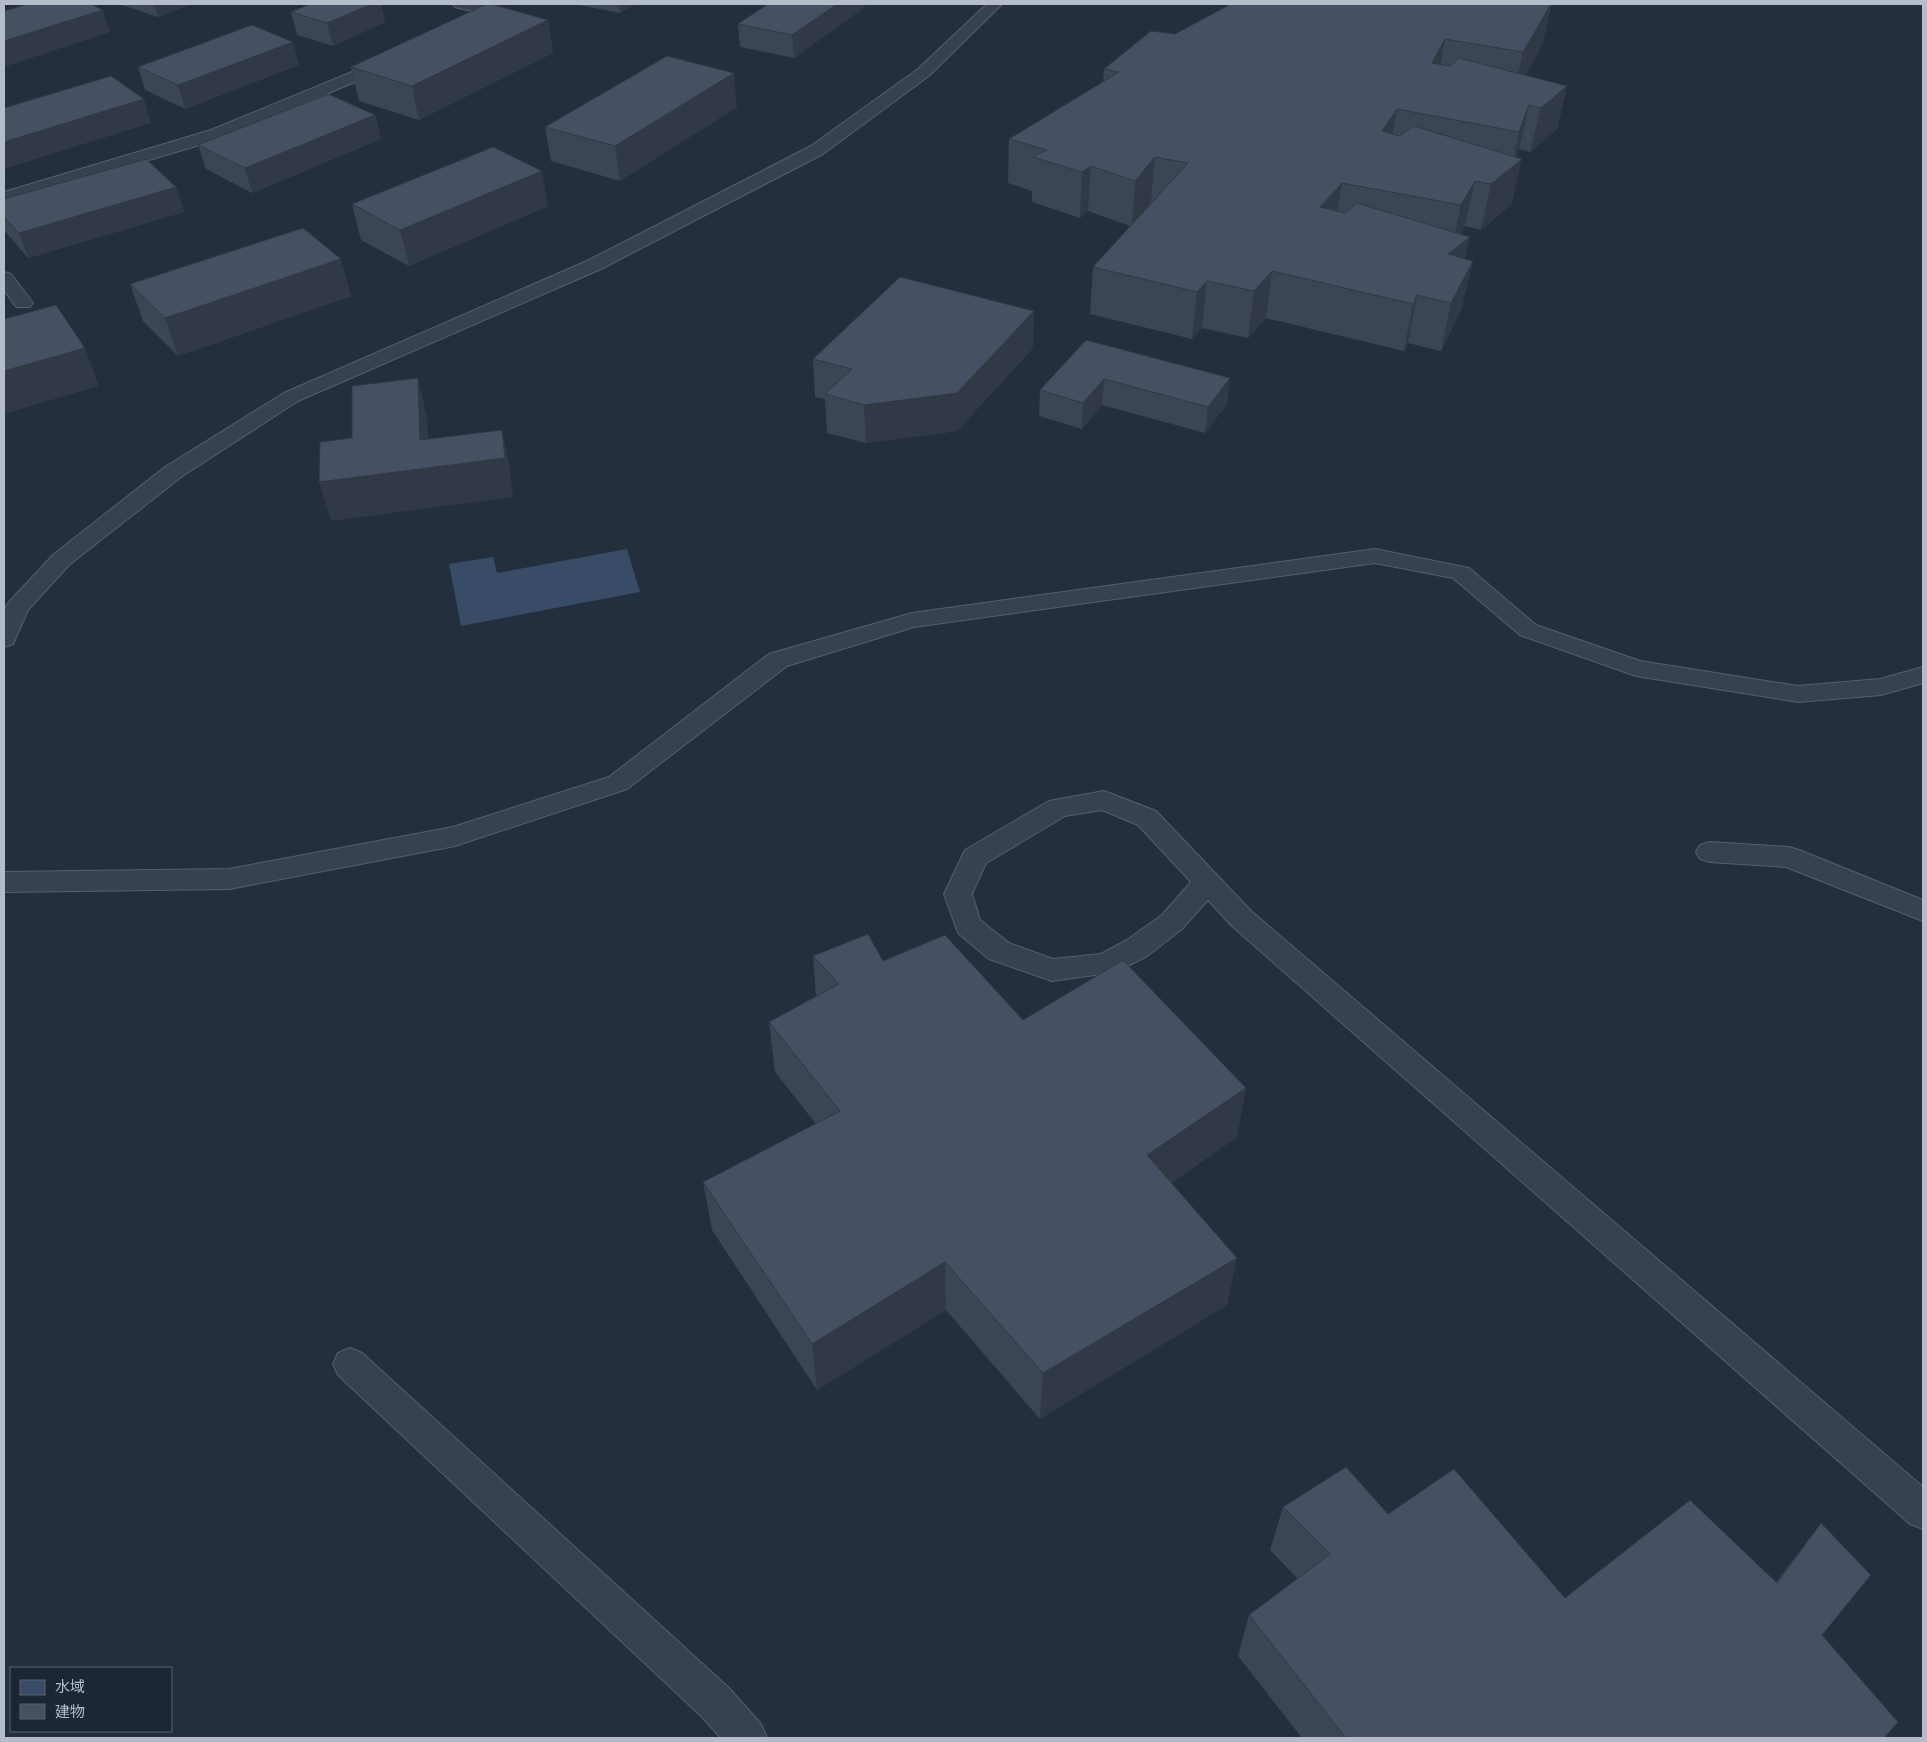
<svg xmlns="http://www.w3.org/2000/svg" width="1927" height="1742" viewBox="0 0 1927 1742" font-family="Mulish,'Noto Sans JP',sans-serif">
	<style>
		.water { fill: #394c67 }
		.lines { fill: none; stroke-linecap: round; stroke-linejoin: round }
		.service-casing { stroke: #565f6c; stroke-width: 2 }
		.service { fill: #38414e; fill-rule: evenodd }
		.wall { fill: #3b4654 }
		.shaded-wall { fill: #303945 }
		.building { fill: #455162; stroke: #303945 }
	</style>
	<rect width="100%" height="100%" fill="#242f3e"/>
	<!-- water -->
	<path class="water" d="M627,549L640,592L461,626L449,564L493,557L497,573Z"/>
	<g class="lines">
		<!-- service casing -->
		<g class="service-casing">
			<path id="service" d="M453,4H477L494,8L496,11L489,15L455,7Z
				M987,4H1002L930,75L823,154L601,269L298,401L181,477L69,565L28,610L13,644L4,647V610L9,602L53,555L165,467L284,393L587,261L811,146L918,69Z
				M386,58L392,60L394,63L392,66L223,138L4,203V192L211,130Z
				M4,272L11,274L30,299L33,303L30,307H16L4,290Z
				M1375,549L1469,568L1536,625L1640,661L1798,686L1880,679L1923,667V683L1881,695L1798,702L1636,676L1520,635L1453,578L1375,563L914,627L787,666L627,789L455,846L229,889L4,892V872L229,869L453,827L609,777L769,654L912,613Z
				M1104,791L1156,811L1251,911L1923,1487V1529L1910,1524L1231,925L1208,900L1182,929L1147,956L1116,972L1052,981L989,959L958,933L944,894L965,850L1049,801ZM1102,810L1138,825L1191,882L1162,915L1127,940L1101,954L1053,959L1009,943L980,920L972,894L986,863L1065,816Z
				M1710,842L1789,847L1799,850L1923,900V921L1786,867L1710,862L1700,859L1696,852L1700,845Z
				M350,1348L362,1353L729,1688L761,1724L767,1738H721L701,1716L338,1375L333,1364L338,1353Z"/>
		</g>
		<!-- service -->
		<use href="#service" class="service"/>
	</g>
	<!-- wall -->
	<path class="wall" d="M119,4H191L158,17Z
		M310,4H381L385,22L333,46L297,35L291,12Z
		M574,4H635L620,13Z
		M1231,4L1543,44L1525,75L1567,86L1557,129L1530,152L1519,149L1516,157L1512,204L1481,230L1465,226L1461,234L1466,259L1462,308L1441,351L1408,343L1404,351L1266,318L1248,338L1202,328L1192,339L1090,314L1093,267L1130,226L1088,211L1080,218L1032,202V191L1008,183L1009,139L1103,82L1104,69L1175,34Z
		M865,7L794,58L740,47L738,24Z
		M548,20L553,53L419,120L359,101L351,67Z
		M299,65L185,109L145,90L138,67Z
		M737,107L620,181L551,161L545,127Z
		M375,115L381,139L252,193L206,169L198,145Z
		M176,187L184,212L28,258L4,230V199Z
		M352,204L548,206L409,266L361,240Z
		M130,284L351,296L178,356L143,321Z
		M1034,311L1033,348L957,431L866,443L827,433L825,399L815,397L813,359Z
		M1086,340L1230,378L1227,404L1205,433L1102,405L1082,429L1039,416L1040,390Z
		M813,956L883,961L1023,1020L1237,1137L1171,1183L1227,1305L1040,1419L946,1310L817,1390L712,1230L703,1182L816,1124L775,1072L769,1022L816,996Z
		M1283,1507L1388,1514L1565,1598L1776,1582L1821,1523L1822,1635L1884,1738H1302L1238,1656L1249,1615L1298,1579L1270,1550Z"/>
	<!-- shaded-wall -->
	<path class="shaded-wall" d="M154,4H191L158,17Z
		M372,4H381L385,22L333,46L327,23Z
		M619,4H635L620,13Z
		M837,4H865V7L794,58L792,35Z
		M1551,4H1552L1543,44L1513,95L1523,52Z
		M103,10L110,32L4,67V41Z
		M548,20L553,53L419,120L412,86Z
		M1445,39L1437,82L1432,63Z
		M293,42L299,65L185,109L178,85Z
		M734,73L737,107L620,181L615,146Z
		M1567,86L1557,129L1530,152L1541,108Z
		M144,99L151,123L4,169V142Z
		M1529,105L1519,149L1512,167L1522,159L1512,204L1481,230L1491,184L1511,169L1519,132Z
		M1397,109L1390,153L1382,131Z
		M375,115L381,139L252,193L245,168Z
		M1155,157L1151,202L1132,226L1135,181Z
		M1091,166L1088,211L1080,218L1082,172Z
		M542,171L548,206L409,266L400,230Z
		M1475,181L1465,226L1452,251L1470,237L1460,283L1438,300L1448,254L1451,251L1461,205Z
		M1342,183L1335,228L1320,207Z
		M176,187L184,212L28,258L19,233Z
		M341,259L351,296L178,356L165,318Z
		M1473,261L1462,308L1441,351L1451,303Z
		M1272,271L1266,318L1248,338L1254,291Z
		M1207,281L1202,328L1192,339L1197,292Z
		M1417,295L1408,343L1404,351L1413,304Z
		M1034,311L1033,348L957,431L866,443L864,405Z
		M85,348L99,386L4,414V371Z
		M418,378L427,416L430,468L502,430L510,468L513,497L331,521L319,482L420,440Z
		M1230,378L1227,404L1205,433L1208,407Z
		M1104,379L1102,405L1082,429L1083,403Z
		M1246,1088L1237,1137L1141,1204L1147,1155Z
		M1237,1258L1227,1305L1040,1419L1043,1373Z
		M945,1262L946,1310L817,1390L812,1344Z"/>
	<!-- building -->
	<path class="building" d="M28,4H91L103,10L4,41V11Z
		M310,4H372L327,23L291,12Z
		M487,4H491L548,20L412,86L351,67Z
		M768,4H837L792,35L738,24Z
		M1231,4H1551L1523,52L1445,39L1432,63L1450,66L1459,58L1567,86L1541,108L1529,105L1519,132L1397,109L1382,131L1399,136L1414,126L1522,159L1491,184L1475,181L1461,205L1342,183L1320,207L1345,213L1357,203L1470,237L1448,254L1473,261L1451,303L1417,295L1413,304L1272,271L1254,291L1207,281L1197,292L1093,267L1188,163L1155,157L1135,181L1091,166L1082,172L1033,157L1047,150L1009,139L1119,72L1104,69L1151,31L1175,34Z
		M252,25L293,42L178,85L138,67Z
		M667,56L734,73L615,146L545,127Z
		M111,76L144,99L4,142V108Z
		M328,94L375,115L245,168L198,145Z
		M493,147L542,171L400,230L352,204Z
		M146,159L176,187L19,233L4,217V199Z
		M303,228L341,259L165,318L130,284Z
		M900,277L1034,311L957,393L864,405L825,394L852,369L813,359Z
		M56,305L85,348L4,371V319Z
		M1086,340L1230,378L1208,407L1104,379L1083,403L1040,390Z
		M418,378L420,440L502,430L505,458L319,482L320,442L352,438V386Z
		M868,934L883,961L945,935L1023,1020L1123,960L1246,1088L1147,1155L1237,1258L1043,1373L945,1262L812,1344L703,1182L840,1111L769,1022L839,984L813,956Z
		M1346,1467L1388,1514L1454,1469L1565,1598L1690,1500L1777,1583L1821,1523L1871,1575L1822,1635L1898,1722L1884,1738H1346L1249,1615L1330,1554L1283,1507Z"/>
	<!-- border -->
	<rect width="1927" height="1742" fill="none" stroke="#b4bcc9" stroke-width="10"/>
	<!-- legend -->
	<rect x="10" y="1667" width="162" height="65" fill="#1d2633" stroke="#59626f"/>
	<rect x="20" y="1680" width="25" height="15" fill="#394c67" stroke="#59626f"/>
	<text x="55" y="1692" font-size="15" fill="#b4bcc9">水域</text>
	<rect x="20" y="1704" width="25" height="15" fill="#455162" stroke="#59626f"/>
	<text x="55" y="1717" font-size="15" fill="#b4bcc9">建物</text>
</svg>
